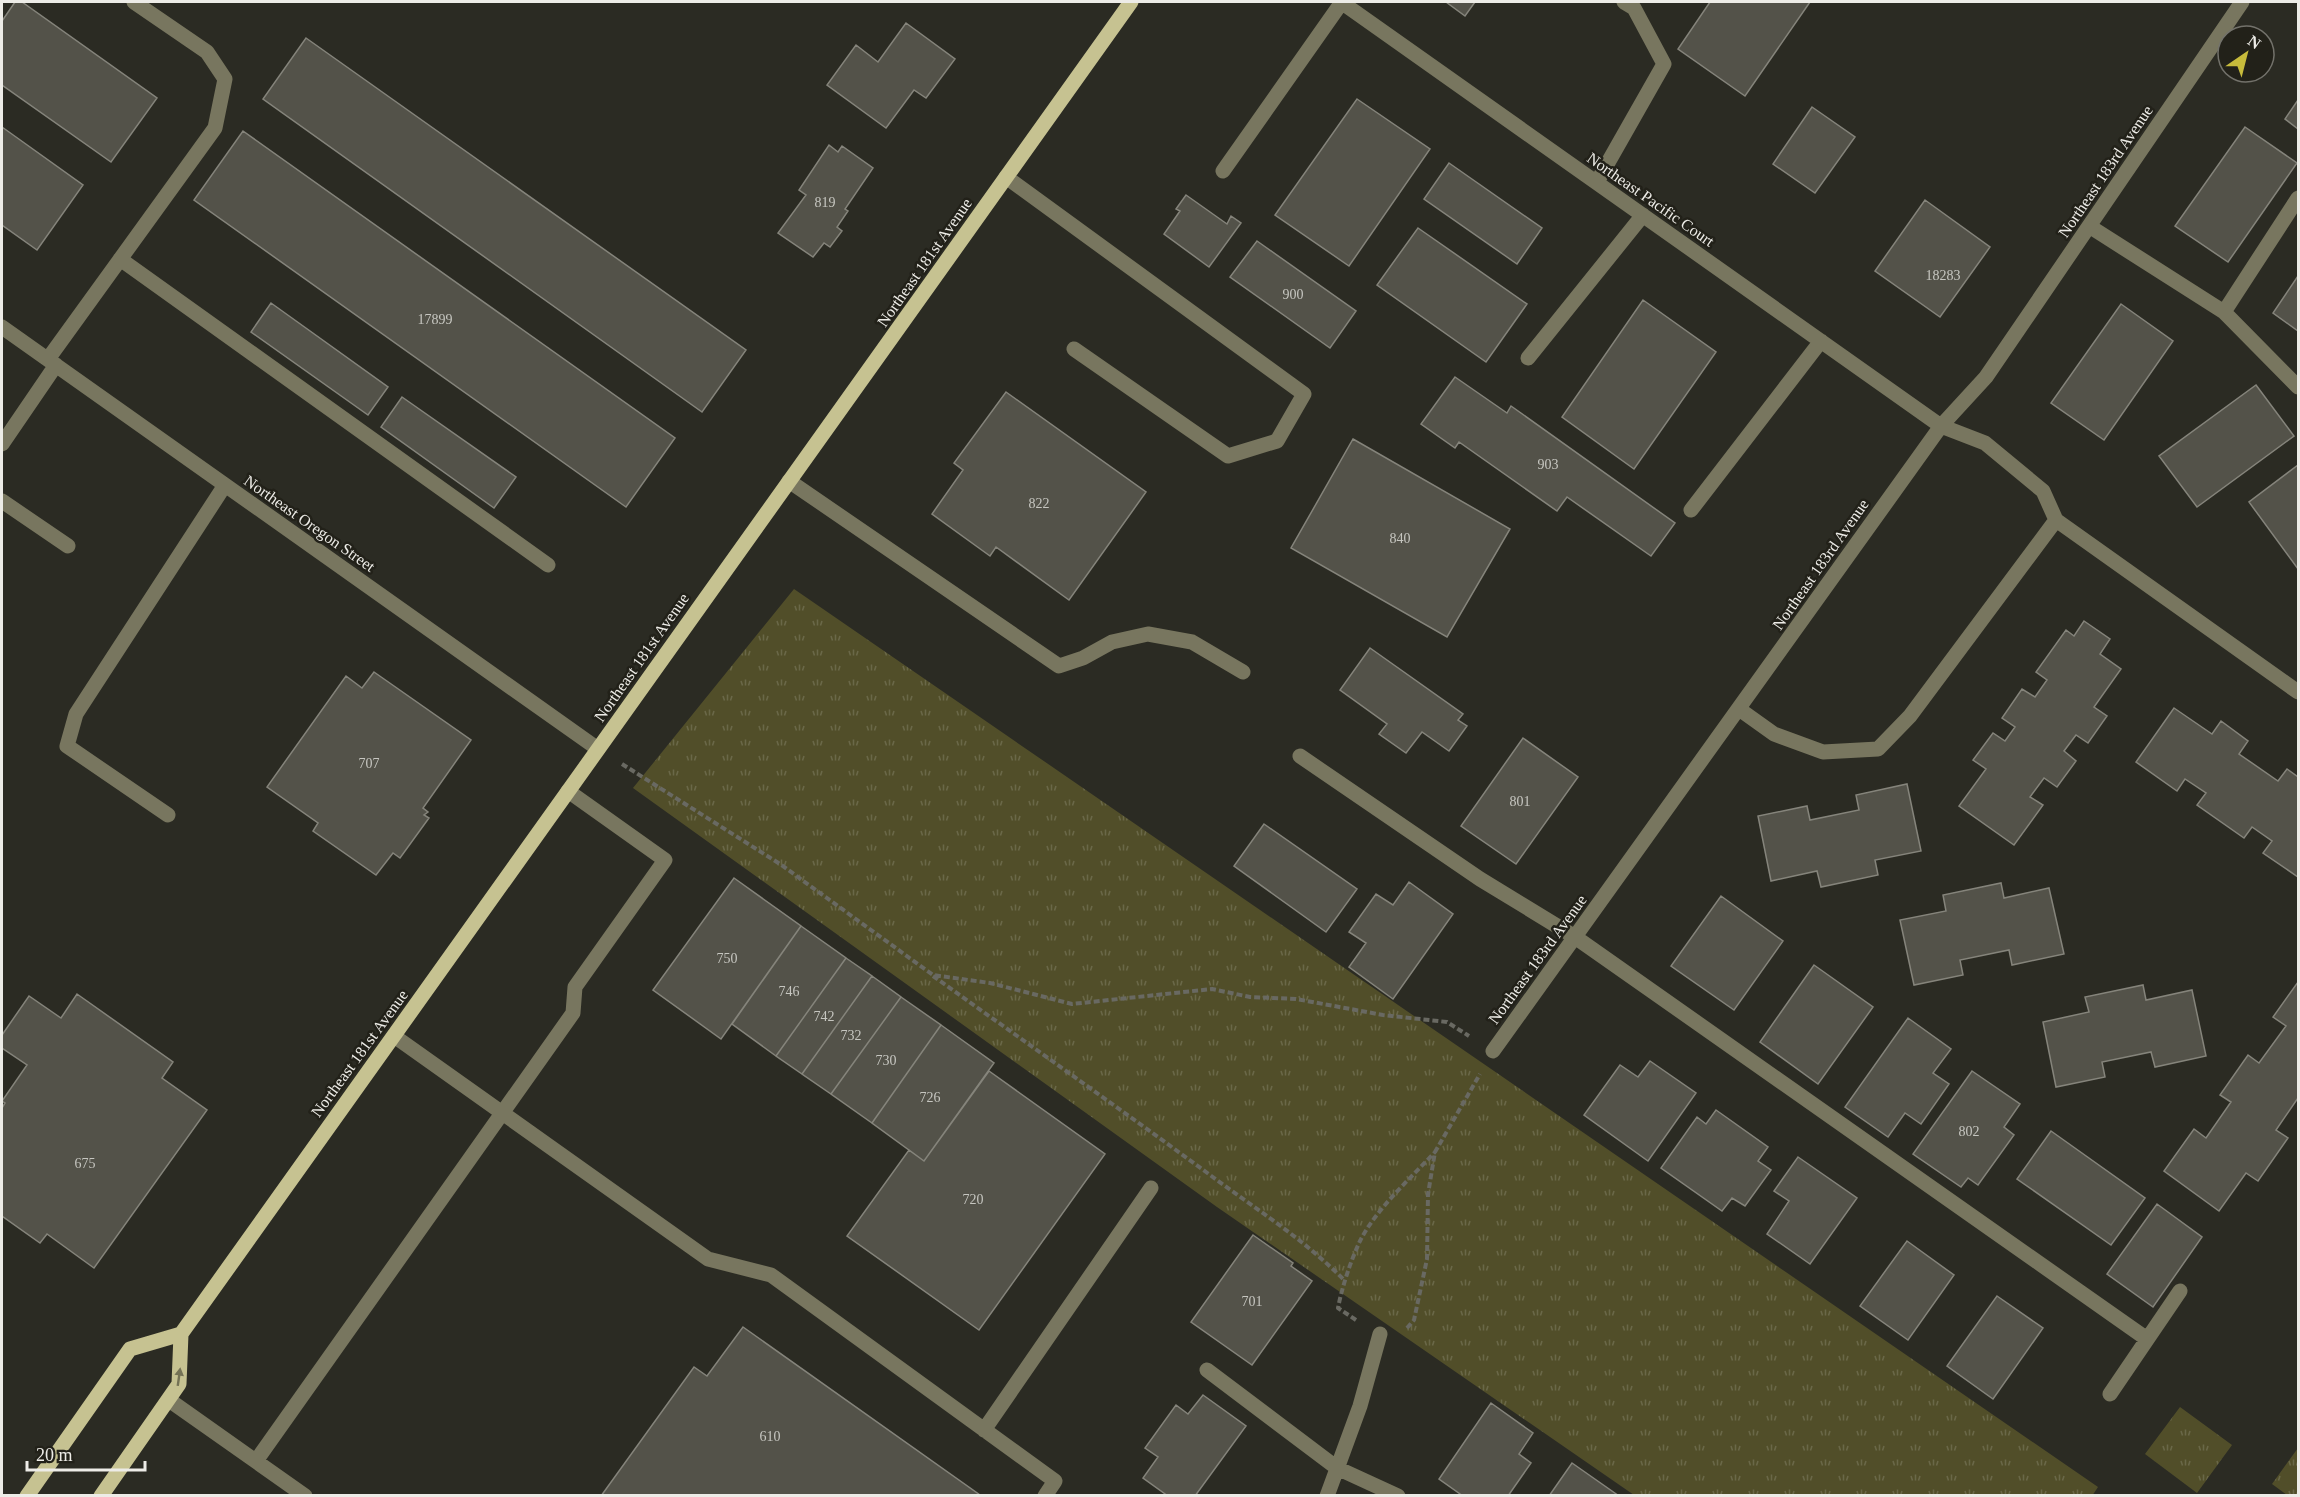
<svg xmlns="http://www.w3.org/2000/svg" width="2300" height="1497" viewBox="0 0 2300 1497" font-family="Georgia,serif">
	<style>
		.grass { fill: url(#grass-tufts) }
		.building { fill: #535249; stroke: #85847b; stroke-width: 1.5 }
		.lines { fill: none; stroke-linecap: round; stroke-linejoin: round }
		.path { stroke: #696962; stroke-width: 4; stroke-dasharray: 6 3; stroke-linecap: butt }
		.minor { stroke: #78765f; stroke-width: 15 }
		.major { stroke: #c6c291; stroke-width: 15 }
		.oneway { fill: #747255 }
		.labels { text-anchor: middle; stroke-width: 5; stroke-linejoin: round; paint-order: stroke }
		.number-label { font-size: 14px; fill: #c6c6c0 }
		.street-label { font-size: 16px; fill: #edece7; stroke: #222119 }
	</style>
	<defs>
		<pattern id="grass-tufts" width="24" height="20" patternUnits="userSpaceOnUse" patternTransform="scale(1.5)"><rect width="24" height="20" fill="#514e29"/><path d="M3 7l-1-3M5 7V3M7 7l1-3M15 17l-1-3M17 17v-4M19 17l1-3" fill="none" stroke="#6a6848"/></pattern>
	</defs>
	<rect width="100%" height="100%" fill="#2b2b23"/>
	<!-- grass -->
	<path class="grass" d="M794,589L2098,1487L2092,1496L1634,1495L1217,1207L633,788Z
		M2180,1407L2232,1445L2197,1493L2145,1454Z
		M2298,1448V1495H2287L2272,1484Z"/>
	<!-- building -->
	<path class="building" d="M15,2H22L157,98L111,162L2,85V21Z
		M1446,2H1475L1465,16Z
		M1710,2H1810L1745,96L1678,49Z
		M906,23L955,59L926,98L914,90L886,128L827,85L856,45L878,62Z
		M306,38L746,350L702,412L263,99Z
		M1357,99L1430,149L1349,266L1275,215Z
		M2298,100V129L2285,119Z
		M1812,107L1855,137L1815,193L1773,164Z
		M2,127L83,185L37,250L2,225Z
		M2245,127L2297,163L2228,262L2175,226Z
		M243,131L675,438L626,507L194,200Z
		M829,145L838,152L842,146L873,168L845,209L848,211L837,227L842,231L830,247L824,243L813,257L778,233L806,195L799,190Z
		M1449,163L1542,228L1517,264L1424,199Z
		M1186,195L1227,224L1231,216L1241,223L1209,267L1164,234L1180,211L1176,209Z
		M1925,200L1990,247L1940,317L1875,271Z
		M1418,228L1527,304L1486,362L1377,285Z
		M1257,241L1356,311L1330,348L1230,277Z
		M2298,276V331L2273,313Z
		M1643,300L1716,352L1634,469L1562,417Z
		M271,303L388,387L368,415L251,332Z
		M2121,304L2173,341L2104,440L2051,403Z
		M1455,377L1507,413L1511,406L1675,523L1651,556L1567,497L1557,511L1459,442L1455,448L1421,424Z
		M2256,385L2294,436L2197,507L2159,456Z
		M1006,392L1146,492L1069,600L996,547L990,556L932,514L963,470L954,463Z
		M402,397L516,477L494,508L381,427Z
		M1353,439L1510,529L1447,637L1291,548Z
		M2298,465V569L2249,502Z
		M2084,621L2110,639L2100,654L2121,669L2094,707L2107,716L2088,743L2076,735L2064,751L2076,761L2057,787L2044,778L2030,797L2043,805L2014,845L1959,806L1986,769L1973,760L1993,733L2005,741L2015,727L2002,718L2022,689L2035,697L2047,680L2036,672L2066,630L2074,636Z
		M1370,648L1463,714L1458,720L1467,726L1449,751L1422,732L1406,753L1379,734L1387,724L1340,690Z
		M374,672L471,740L423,808L428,812L424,815L429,818L400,858L393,853L376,875L313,831L318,823L267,787L346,676L362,688Z
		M2174,708L2212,734L2221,721L2248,741L2239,754L2278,781L2287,769L2298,777V877L2263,853L2272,841L2252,827L2244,838L2197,805L2206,793L2185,779L2177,791L2136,762Z
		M1523,738L1578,777L1516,864L1461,826Z
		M1907,784L1921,851L1875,860L1878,875L1821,887L1817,871L1771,881L1758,816L1807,806L1810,820L1859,810L1856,795Z
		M1264,824L1357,889L1326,932L1234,866Z
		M734,878L801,926L721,1039L653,990Z
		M1409,882L1453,914L1393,999L1349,967L1366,943L1349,932L1376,894L1393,905Z
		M2001,883L2004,898L2049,888L2064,954L2012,965L2009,950L1960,960L1963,975L1914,985L1900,920L1946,911L1943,895Z
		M1721,896L1783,941L1734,1010L1671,966Z
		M801,926L846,958L776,1056L732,1024Z
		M846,958L872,976L802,1074L776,1056Z
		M1814,965L1873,1007L1818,1084L1760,1042Z
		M872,976L901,997L831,1094L802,1074Z
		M2298,982V1098L2276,1130L2288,1138L2258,1181L2246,1173L2219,1211L2164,1171L2194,1129L2206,1138L2231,1102L2220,1095L2248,1055L2259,1063L2286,1026L2273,1017Z
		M2143,985L2146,1000L2192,990L2206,1056L2155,1067L2151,1052L2102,1062L2105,1077L2056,1087L2043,1022L2089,1012L2085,997Z
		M77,994L173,1062L162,1078L207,1110L94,1268L47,1234L40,1243L2,1216V1108L5,1103L2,1101L27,1065L2,1048V1035L29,996L61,1018Z
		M901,997L941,1025L872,1123L831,1094Z
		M1908,1018L1951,1049L1933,1073L1949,1084L1921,1124L1905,1113L1888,1137L1845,1107Z
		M941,1025L994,1063L924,1161L872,1123Z
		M1650,1061L1696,1093L1648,1161L1584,1115L1620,1065L1638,1077Z
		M989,1071L1105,1154L979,1330L847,1236L909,1150L924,1161Z
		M1972,1071L2020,1104L2004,1127L2014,1135L1978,1185L1968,1178L1961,1187L1913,1154Z
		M1716,1110L1768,1147L1758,1161L1771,1170L1745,1206L1732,1198L1722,1211L1661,1168L1697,1117L1706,1124Z
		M2051,1131L2145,1198L2111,1245L2017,1179Z
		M1798,1157L1857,1198L1810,1264L1767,1234L1789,1201L1774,1191Z
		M2157,1204L2202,1237L2153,1307L2107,1274Z
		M1253,1235L1293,1263L1291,1266L1312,1281L1252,1365L1191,1322Z
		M1907,1241L1954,1275L1908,1340L1860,1306Z
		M1997,1296L2043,1328L1993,1399L1947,1366Z
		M743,1327L980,1495L601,1496L694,1367L707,1376Z
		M1203,1395L1246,1426L1195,1496H1168L1143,1478L1158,1457L1145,1448L1176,1405L1188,1414Z
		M1491,1403L1533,1433L1519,1454L1531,1463L1508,1496H1463L1439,1479Z
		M1572,1463L1619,1496H1549Z"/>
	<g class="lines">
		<!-- path -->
		<path class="path" d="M622,764L780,864L933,975L990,983L1072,1004L1212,989L1250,997L1296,999L1383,1015L1447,1022L1469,1036
			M933,976C1024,1041 1116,1106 1206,1172C1253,1207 1304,1239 1345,1281
			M1356,1320L1338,1308C1342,1287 1351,1260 1360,1241C1376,1209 1411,1178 1435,1152
			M1407,1328L1414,1320L1427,1259L1428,1194L1435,1152L1480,1074"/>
		<!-- minor -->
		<path class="minor" d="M1341,2L1941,426L1985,443L2043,491L2056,520
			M1223,171L1342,2
			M1006,177L1304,394L1277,441L1228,456L1074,349
			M1597,182L1664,64L1634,8L1624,2
			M2089,226L2224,312L2298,387
			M120,259L548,565
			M2224,312L2298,198
			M2,327L598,749
			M1528,358L1643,215
			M48,359L215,128L225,79L207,52L134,2
			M2,444L56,365
			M789,481L1059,666L1083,658L1112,642L1148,634L1192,642L1243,672
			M2,501L68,546
			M1691,510L1821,341
			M1739,709L1774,734L1823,752L1878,749L1910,716L2056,520L2298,692
			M1300,756L1480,879L1575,937L2147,1339
			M168,815L67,746L76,714L225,485
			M394,1036L708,1259L771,1275L1055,1481L1045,1496
			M1493,1051L1941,426L1986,377L2242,2
			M1207,1370L1337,1468L1398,1496
			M2110,1394L2180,1291
			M169,1400L305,1496
			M984,1430L1151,1188
			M256,1461L573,1013L575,987L665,860L568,791
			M1327,1496L1360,1406L1380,1334"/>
		<!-- major -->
		<path class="major" d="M27,1496L130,1349L181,1334
			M101,1496L179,1384L181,1334L1131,2"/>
	</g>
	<!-- one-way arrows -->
	<defs><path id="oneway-solid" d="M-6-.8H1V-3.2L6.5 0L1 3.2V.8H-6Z" transform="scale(1.5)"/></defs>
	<use class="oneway" href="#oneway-solid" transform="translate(179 1377) rotate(-82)"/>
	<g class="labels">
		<!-- number labels -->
		<g class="number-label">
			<text x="825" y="207">819</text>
			<text x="1943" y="280">18283</text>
			<text x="1293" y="299">900</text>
			<text x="435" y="324">17899</text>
			<text x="1548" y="469">903</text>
			<text x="1039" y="508">822</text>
			<text x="1400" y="543">840</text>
			<text x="369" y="768">707</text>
			<text x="1520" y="806">801</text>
			<text x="727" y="963">750</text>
			<text x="789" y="996">746</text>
			<text x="824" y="1021">742</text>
			<text x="851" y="1040">732</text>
			<text x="886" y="1065">730</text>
			<text x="930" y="1102">726</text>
			<text x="1969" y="1136">802</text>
			<text x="85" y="1168">675</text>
			<text x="973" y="1204">720</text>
			<text x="1252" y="1306">701</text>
			<text x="770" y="1441">610</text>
		</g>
		<!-- street labels -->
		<g class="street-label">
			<text transform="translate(2105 171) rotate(-56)" y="6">Northeast 183rd Avenue</text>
			<text transform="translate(1651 199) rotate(35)" y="6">Northeast Pacific Court</text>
			<text transform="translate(924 262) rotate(-55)" y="6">Northeast 181st Avenue</text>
			<text transform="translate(310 523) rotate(35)" y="6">Northeast Oregon Street</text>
			<text transform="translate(1820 564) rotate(-55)" y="6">Northeast 183rd Avenue</text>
			<text transform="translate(641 657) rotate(-55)" y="6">Northeast 181st Avenue</text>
			<text transform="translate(1537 959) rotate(-54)" y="6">Northeast 183rd Avenue</text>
			<text transform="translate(359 1053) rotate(-54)" y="6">Northeast 181st Avenue</text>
		</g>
	</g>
	<!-- border -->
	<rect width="2300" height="1497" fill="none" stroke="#edece7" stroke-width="6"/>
	<!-- north arrow -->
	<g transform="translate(2246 54) rotate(35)"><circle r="28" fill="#222119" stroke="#73726b" stroke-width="1.5"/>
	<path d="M0-4.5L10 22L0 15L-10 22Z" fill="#c7bb3b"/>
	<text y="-9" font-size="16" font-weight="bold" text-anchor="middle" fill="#edece7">N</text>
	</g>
	<!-- scale -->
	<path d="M27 1461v9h118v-9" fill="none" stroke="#edece7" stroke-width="3"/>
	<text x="36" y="1461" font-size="18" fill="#edece7" stroke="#222119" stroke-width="4.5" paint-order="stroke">20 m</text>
</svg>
